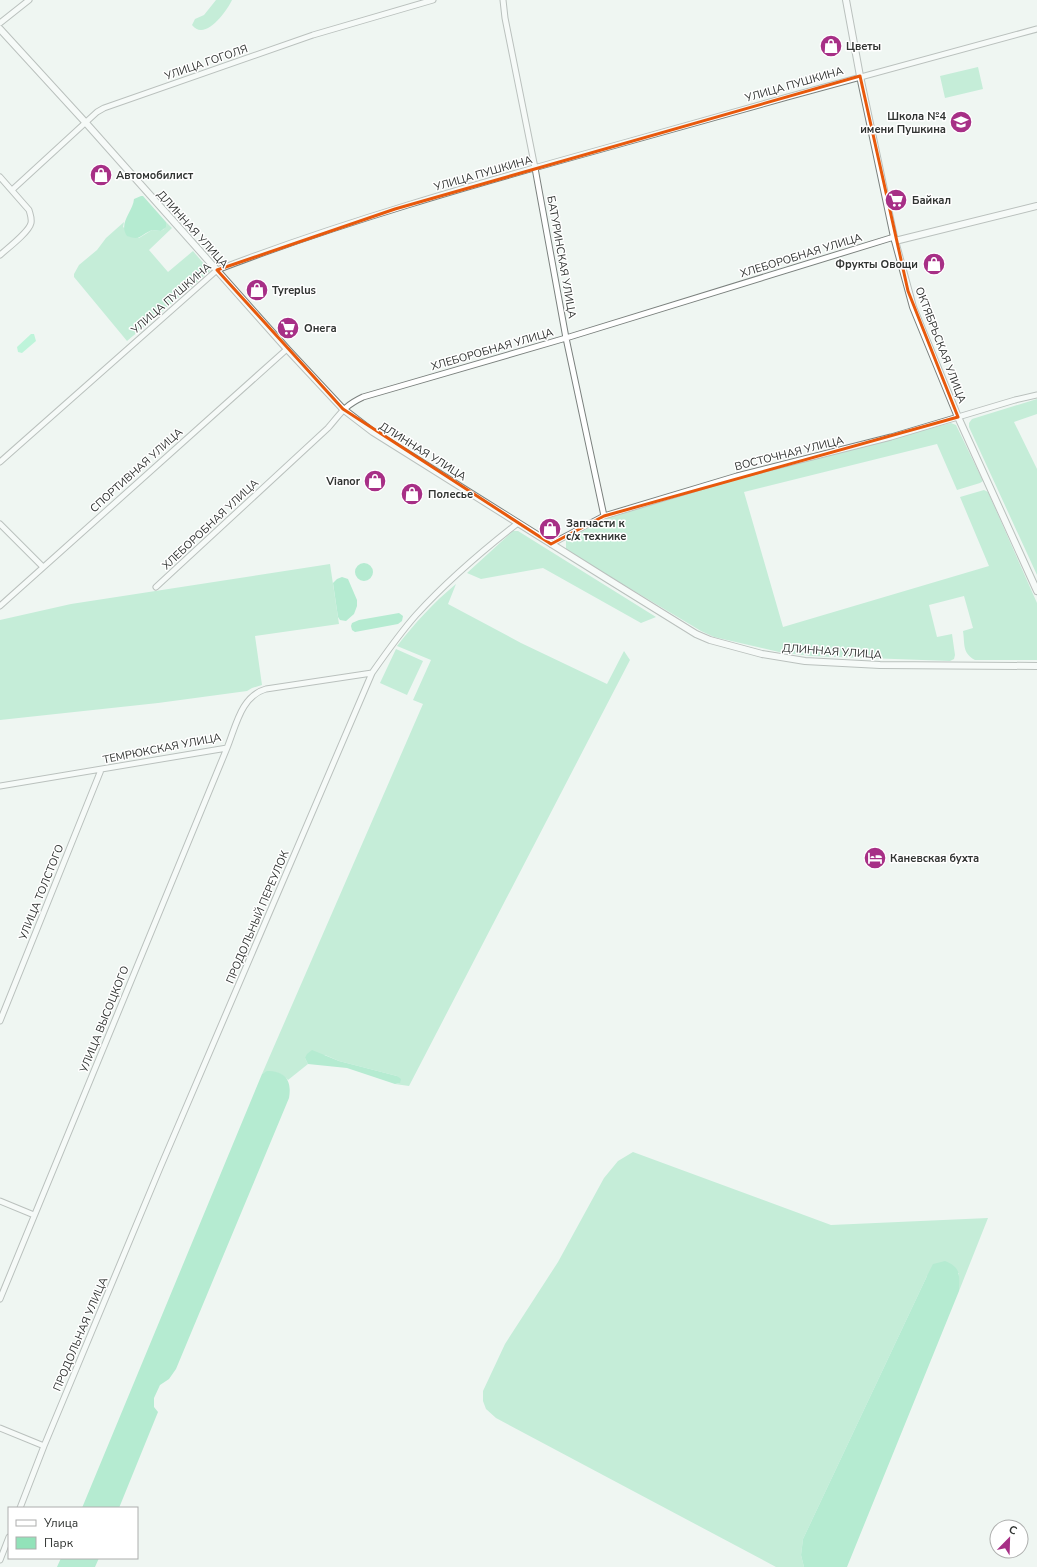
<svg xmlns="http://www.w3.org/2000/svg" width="1037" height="1567" viewBox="0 0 1037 1567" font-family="'Nunito Sans',sans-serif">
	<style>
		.green { fill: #92e2b9 }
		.forest { fill: #6fdda9 }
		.water { fill: #84f2bd }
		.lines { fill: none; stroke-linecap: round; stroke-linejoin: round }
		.minor-casing { stroke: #7b817e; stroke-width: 7 }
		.tertiary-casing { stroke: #7b817e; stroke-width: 8 }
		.minor { stroke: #fff; stroke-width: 5 }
		.tertiary { stroke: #fff; stroke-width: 6 }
		.marked { fill: none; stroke: #e8590c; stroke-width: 3; stroke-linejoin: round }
		.labels { text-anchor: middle; stroke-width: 3; stroke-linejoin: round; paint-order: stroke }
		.poi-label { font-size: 11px; font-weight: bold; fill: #313432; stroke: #fff; text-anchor: start }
		.street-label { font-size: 11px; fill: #313432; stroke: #fff }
	</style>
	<rect width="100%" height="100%" fill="#eff6f2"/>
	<!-- green -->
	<path class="green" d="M216,0H232C227,11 205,42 192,25L195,19L204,15Z
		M978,67L983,89L945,98L940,76Z
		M124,222L123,227L139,238L152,230L161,231L164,229L166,222L172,228L149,250L168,272L193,251L210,271L127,341L74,277V274L79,265L97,250L106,238Z
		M1037,399V414L1014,422L1037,469V575L969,427V423L972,419Z
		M951,423L956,425L983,481L980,483L957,490L937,444L744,492L783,627L989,566L960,497L984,490L988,492L1037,603V660H975C962,653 965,644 963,631L973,628L964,596L929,605L937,637L952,634L955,655L954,659L950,661L812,656L779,652L714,637L701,631L569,552L566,549V540L608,518L738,479Z
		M513,531H518L656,617L641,623L543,568L481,579L467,573Z
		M330,564L339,624L255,636L262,685L252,688L247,691L158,703L0,720V620L71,604Z
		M456,584L448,604L521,643L607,684L624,651L630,660L409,1086L395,1084L400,1083L397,1076L339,1061L325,1055L305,1058L308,1064L288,1080C282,1073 271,1069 262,1074L423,704L413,700L431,660L397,646C415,623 434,602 456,584Z
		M396,649L423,661L407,695L380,683Z
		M633,1152L831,1225L988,1218L959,1291V1273L927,1276L803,1539L801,1555L804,1567H776L496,1418L486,1409L483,1401V1391L505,1344L558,1262L604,1178L618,1161Z"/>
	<!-- forest -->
	<path class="forest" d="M141,196H143L166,222V227L161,231L152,230C140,235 141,241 127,236C118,223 133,212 134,199Z
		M355 572a9 9 0 1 1 18 0a9 9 0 1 1-18 0Z
		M342,577L348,579L357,600V606L354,614L346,621L340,620L338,617L333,583L337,579Z
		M399,613L403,616L402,621L398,624L355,632L352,630L351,626L352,623L359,620Z
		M312,1050L339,1061L397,1076L401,1079L400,1083L395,1084L347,1068L308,1064L305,1058L307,1054Z
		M267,1071C286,1071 292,1081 289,1098L176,1369L169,1379L160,1385L154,1398V1407L158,1412L119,1508H82L262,1074Z
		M945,1261C962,1268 959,1275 959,1291L847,1567H804L801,1555L803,1539L927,1276L933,1264Z
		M61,1558H99L95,1567H57Z"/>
	<!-- water -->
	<path class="water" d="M31,334H34L36,341L22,353L18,352L17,347Z"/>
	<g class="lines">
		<!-- minor casing -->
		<g class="minor-casing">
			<path id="minor" d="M503,0L505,18L535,168L566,338L604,516
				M0,23L29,0
				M0,177L29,210C30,214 32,218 31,223C29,232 8,248 0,255
				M12,190L97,112L104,108L313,35L433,0
				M0,462L217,270C342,222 472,185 602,149C747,108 891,68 1037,29
				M0,524L43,567
				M551,544L604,516L737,476L891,437L1015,400L1037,395
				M156,587L328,428C341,413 344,406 363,397L566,338L894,237
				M0,606L287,349
				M0,786L227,748C236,726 241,696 266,689L372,673C386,653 400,633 416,615C447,581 482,551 518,523
				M0,1021L101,770
				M0,1201L34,1215
				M0,1299L227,748
				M0,1428L44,1446
				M20,1508L44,1446L160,1168L372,673
				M0,1560L9,1537"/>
		</g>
		<!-- tertiary casing -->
		<g class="tertiary-casing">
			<path id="tertiary" d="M846,0L860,76L894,237L913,307L958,417L1037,591
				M0,29L86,123L287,349L343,409L373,432L609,580L696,634L710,640L762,654L805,661L880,665L1037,666
				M895,241L1037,206"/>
		</g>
		<!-- minor -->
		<use href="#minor" class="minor"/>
		<!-- tertiary -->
		<use href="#tertiary" class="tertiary"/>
	</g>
	<!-- marked area -->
	<path d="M0 0H1037V1567H0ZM860,76L908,291L958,417L604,516L551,544L343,409L217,270L395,209Z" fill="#eff6f2" fill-opacity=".55" fill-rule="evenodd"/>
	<path class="marked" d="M860,76L908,291L958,417L604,516L551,544L343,409L217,270L395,209Z"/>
	<!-- icons -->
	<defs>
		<g id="shop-disc" transform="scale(1.15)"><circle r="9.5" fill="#a72f86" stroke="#fff"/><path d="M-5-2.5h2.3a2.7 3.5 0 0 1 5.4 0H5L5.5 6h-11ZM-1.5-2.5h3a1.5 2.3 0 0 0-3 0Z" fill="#fff"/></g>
		<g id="school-disc" transform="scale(1.15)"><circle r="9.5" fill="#a72f86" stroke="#fff"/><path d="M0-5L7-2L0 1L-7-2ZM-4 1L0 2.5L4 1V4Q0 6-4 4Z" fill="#fff"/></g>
		<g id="supermarket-disc" transform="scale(1.15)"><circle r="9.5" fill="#a72f86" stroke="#fff"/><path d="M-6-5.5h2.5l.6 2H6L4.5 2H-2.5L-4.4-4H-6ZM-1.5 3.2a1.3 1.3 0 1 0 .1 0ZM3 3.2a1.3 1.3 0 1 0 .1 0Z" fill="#fff"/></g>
		<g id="hotel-disc" transform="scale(1.15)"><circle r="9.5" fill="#a72f86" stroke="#fff"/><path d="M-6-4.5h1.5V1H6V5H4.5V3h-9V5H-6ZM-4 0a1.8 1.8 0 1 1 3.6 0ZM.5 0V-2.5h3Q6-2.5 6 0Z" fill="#fff"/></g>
	</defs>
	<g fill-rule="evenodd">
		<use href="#shop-disc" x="831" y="46"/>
		<use href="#school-disc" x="961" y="122"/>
		<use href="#shop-disc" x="101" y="175"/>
		<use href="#supermarket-disc" x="896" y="200"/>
		<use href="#shop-disc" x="934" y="264"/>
		<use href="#shop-disc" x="257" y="290"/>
		<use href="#supermarket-disc" x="288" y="328"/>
		<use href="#shop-disc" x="375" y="481"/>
		<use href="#shop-disc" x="412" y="494"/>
		<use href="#shop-disc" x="550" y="529"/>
		<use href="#hotel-disc" x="875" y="858"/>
	</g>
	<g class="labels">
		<!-- poi labels -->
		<g class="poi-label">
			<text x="846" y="50">Цветы</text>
			<text x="946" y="120" text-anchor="end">Школа №4<tspan x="946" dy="13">имени Пушкина</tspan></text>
			<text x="116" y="179">Автомобилист</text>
			<text x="912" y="204">Байкал</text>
			<text x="918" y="268" text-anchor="end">Фрукты Овощи</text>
			<text x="272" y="294">Tyreplus</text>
			<text x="304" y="332">Онега</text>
			<text x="360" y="485" text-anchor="end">Vianor</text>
			<text x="428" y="498">Полесье</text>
			<text x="566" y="527">Запчасти к<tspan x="566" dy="13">с/х технике</tspan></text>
			<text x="890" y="862">Каневская бухта</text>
		</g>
		<!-- street labels -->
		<g class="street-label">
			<text transform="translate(206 62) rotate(-19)" y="4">УЛИЦА ГОГОЛЯ</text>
			<text transform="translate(794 84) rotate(-16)" y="4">УЛИЦА ПУШКИНА</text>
			<text transform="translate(483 173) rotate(-16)" y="4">УЛИЦА ПУШКИНА</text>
			<text transform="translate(193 229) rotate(48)" y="4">ДЛИННАЯ УЛИЦА</text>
			<text transform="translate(801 255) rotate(-17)" y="4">ХЛЕБОРОБНАЯ УЛИЦА</text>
			<text transform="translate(562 257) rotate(80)" y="4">БАТУРИНСКАЯ УЛИЦА</text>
			<text transform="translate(171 298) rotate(-41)" y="4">УЛИЦА ПУШКИНА</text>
			<text transform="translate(941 345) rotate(69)" y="4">ОКТЯБРЬСКАЯ УЛИЦА</text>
			<text transform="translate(492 349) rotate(-16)" y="4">ХЛЕБОРОБНАЯ УЛИЦА</text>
			<text transform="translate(423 451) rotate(32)" y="4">ДЛИННАЯ УЛИЦА</text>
			<text transform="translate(789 453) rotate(-14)" y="4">ВОСТОЧНАЯ УЛИЦА</text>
			<text transform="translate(136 470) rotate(-42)" y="4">СПОРТИВНАЯ УЛИЦА</text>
			<text transform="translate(210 524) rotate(-43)" y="4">ХЛЕБОРОБНАЯ УЛИЦА</text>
			<text transform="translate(832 651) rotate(4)" y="4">ДЛИННАЯ УЛИЦА</text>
			<text transform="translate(162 748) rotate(-11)" y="4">ТЕМРЮКСКАЯ УЛИЦА</text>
			<text transform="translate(41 892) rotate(-68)" y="4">УЛИЦА ТОЛСТОГО</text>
			<text transform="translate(257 917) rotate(-67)" y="4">ПРОДОЛЬНЫЙ ПЕРЕУЛОК</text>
			<text transform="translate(104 1019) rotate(-68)" y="4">УЛИЦА ВЫСОЦКОГО</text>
			<text transform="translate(80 1334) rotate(-67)" y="4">ПРОДОЛЬНАЯ УЛИЦА</text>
		</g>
	</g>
	<!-- legend -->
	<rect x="8" y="1507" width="130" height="52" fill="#ffffff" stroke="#adaead"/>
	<rect x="16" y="1520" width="20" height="6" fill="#ffffff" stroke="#adaead"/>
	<text x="44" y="1527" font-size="12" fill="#313432">Улица</text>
	<rect x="16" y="1537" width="20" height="12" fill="#92e2b9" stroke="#adaead"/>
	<text x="44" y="1547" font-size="12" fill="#313432">Парк</text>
	<!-- north arrow -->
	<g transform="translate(1009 1539) rotate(23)"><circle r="19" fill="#ffffff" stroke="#adaead"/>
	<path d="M0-3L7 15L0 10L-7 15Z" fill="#a72f86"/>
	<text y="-6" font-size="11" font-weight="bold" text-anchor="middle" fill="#313432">С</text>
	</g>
</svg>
